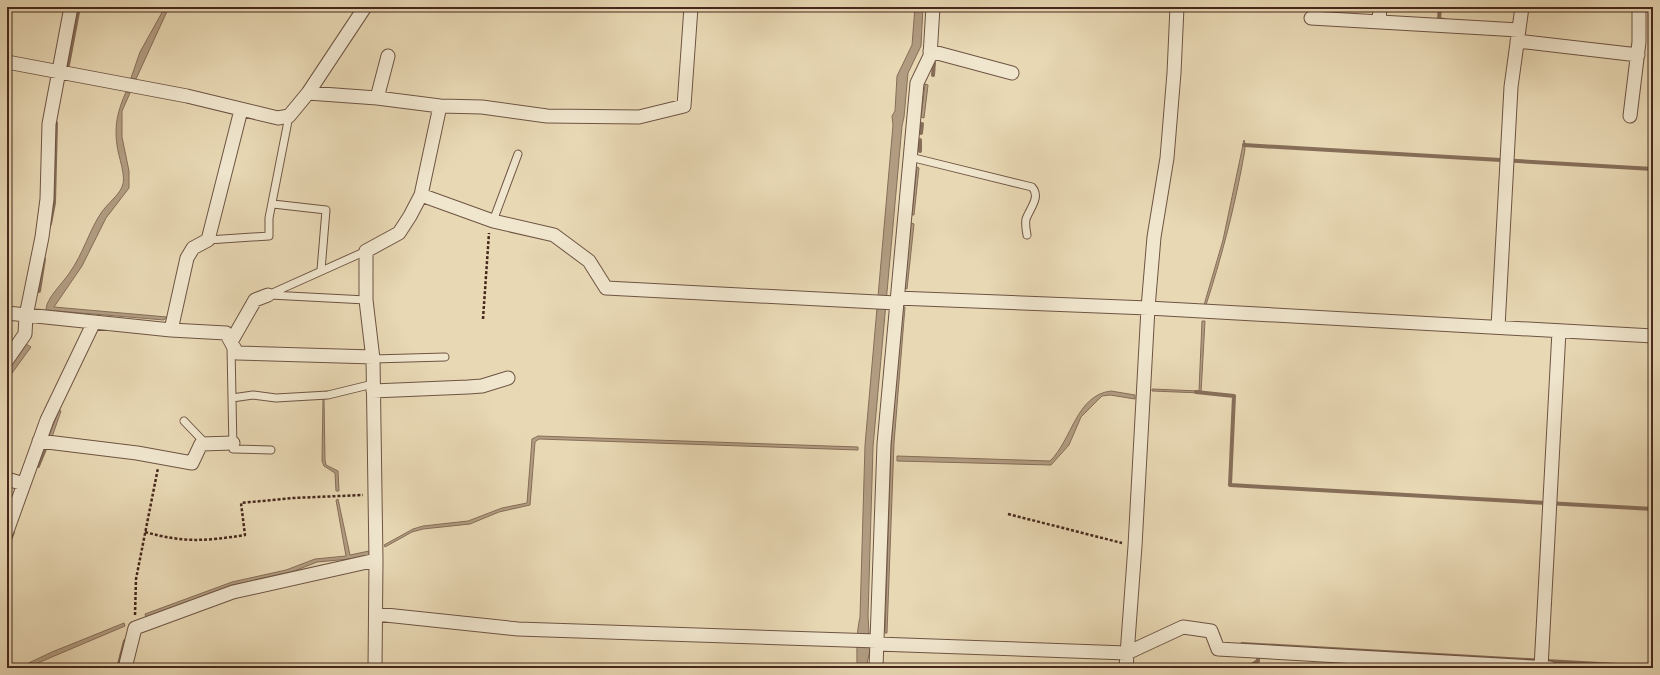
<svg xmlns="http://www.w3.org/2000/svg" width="1660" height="675" viewBox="0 0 1660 675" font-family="'Libre Bodoni',serif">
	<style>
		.water { fill: #b19c81; stroke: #866e59 }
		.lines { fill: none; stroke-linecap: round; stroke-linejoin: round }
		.stream { stroke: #866e59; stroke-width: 4 }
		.lane-casing { stroke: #6e5443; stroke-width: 9 }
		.street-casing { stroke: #6e5443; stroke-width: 15 }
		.path { stroke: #46281d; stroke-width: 2.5; stroke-dasharray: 3 2; stroke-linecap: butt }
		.lane { stroke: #f0e6ce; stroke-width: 7 }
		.street { stroke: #f0e6ce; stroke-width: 13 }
	</style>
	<rect width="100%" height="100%" fill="#e8d8b4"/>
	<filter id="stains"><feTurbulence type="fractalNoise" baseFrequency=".005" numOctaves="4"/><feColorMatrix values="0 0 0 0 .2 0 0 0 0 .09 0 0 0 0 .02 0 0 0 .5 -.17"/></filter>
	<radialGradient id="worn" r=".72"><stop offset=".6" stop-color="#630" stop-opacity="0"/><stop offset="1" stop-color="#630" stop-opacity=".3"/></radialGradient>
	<!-- water -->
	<path class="water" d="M165,7H169L136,79L131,78L140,52Z
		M915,7H923L921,46L908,73L904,117L902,126L873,447L868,616L870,650L866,668H857C857,650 856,634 860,617L865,445L893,125L892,116L895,111L897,76L912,45Z
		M925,84L928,85L924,118L921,117Z
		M126,92L130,93L122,111V137L129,171V188L106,218L82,266L54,307L167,317L164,320L46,310C46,298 64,282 70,272C83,254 89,231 101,213C107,204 118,196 122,187C127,177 118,156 117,145C114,125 118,110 126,92Z
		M1244,140C1247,146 1243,158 1242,166C1233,213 1221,259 1206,305H1204L1223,240Z
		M917,167L919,168L914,215H912Z
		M911,223L914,224L907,289L904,288Z
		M902,307H905L894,443L887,633H885L891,445Z
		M1202,321H1205L1201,393L1152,391V389L1199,391Z
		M26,344L31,347L7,380V371Z
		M1111,391L1135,395V399L1110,395L1102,396L1081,417L1069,445L1051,465L897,461V456L1050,461C1072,440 1076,395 1111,391Z
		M323,398L324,399L325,460L326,465L338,471L339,491H336L335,473L324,466L322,461Z
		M59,410L61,411L52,437L49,436Z
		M538,436L858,447V450L539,439L535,442L530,505L499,512L470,524L423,529L412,532L385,547L384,545L413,529L423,526L468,521L502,508L527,503L532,439Z
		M338,499L350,555L369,551V555L350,559L317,562L287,574L232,585L146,618L145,614L232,582L286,570L315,559L346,556L336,500Z
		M124,623L125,626L26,668H18L52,652Z"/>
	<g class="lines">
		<!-- stream -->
		<path class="stream" d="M1440,7L1439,19L1444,20
			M68,65L79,7
			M933,75L934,63
			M921,133L922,124
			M920,140V151
			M1244,145L1653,169
			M50,224L54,203L56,123
			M39,291L44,259
			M1196,392L1234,396L1230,485L1653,509
			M38,466L45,449
			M7,548L13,532
			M1242,644L1653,667
			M118,668L125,641
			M1247,668L1258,661V657"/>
		<!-- lane casing -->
		<g class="lane-casing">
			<path id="lane" d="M910,157L1032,187C1041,197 1030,208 1026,219C1025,225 1026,230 1027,235
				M273,204L326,210L321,270
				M493,221L518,154
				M208,240L269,236V218L289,116
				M268,295L366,251
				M270,295L366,300
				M231,347L233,449L271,450
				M373,359L445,357
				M232,398L253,395L276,398L328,395L373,384
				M184,421L205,443"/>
		</g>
		<!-- street casing -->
		<g class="street-casing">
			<path id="street" d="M1311,18L1519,30
				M1379,22L1380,7
				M1517,41L1638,55
				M930,51L1012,73
				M7,62L187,96L278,118L289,116L308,93L365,7
				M308,93L377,98L440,106L482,107L547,116L639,117L684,106L691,7
				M377,98L388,56
				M1630,116L1639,42V7
				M421,195L493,221L554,235L589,261L606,288L896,303
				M897,298L1148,308L1653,336
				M7,313L171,330L226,333L237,353L373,357
				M1498,327L1511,87L1522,7
				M171,330L187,258L193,248L208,240L241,110
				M231,342L255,300L268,295
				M7,360L25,334L26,316L42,237L47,199L49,124L71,7
				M373,391L468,387L482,386L508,378
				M39,441L137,453L192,463L201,444L233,443
				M7,479L24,484
				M7,531L47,420L94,322
				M376,614L518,629L877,641
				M877,644L1127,653L1183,627L1211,631L1218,649L1550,668
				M125,668L135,628L233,592L376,560
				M375,668L376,560L373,359L366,300V251L399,233L410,216L421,195L440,106
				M876,668L884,444L917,83L930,56L933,7
				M1126,668L1135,546L1148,308L1154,237L1167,158L1174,73L1177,7
				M1541,668L1559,331"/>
		</g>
		<!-- path -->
		<path class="path" d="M483,319L489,233
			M1008,514L1122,543
			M145,532C184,543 206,541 245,535L241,503L293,498L363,495
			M135,615L136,579L158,468"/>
		<!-- lane -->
		<use href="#lane" class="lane"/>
		<!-- street -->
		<use href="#street" class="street"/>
	</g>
	<!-- margin -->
	<rect width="1660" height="675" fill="none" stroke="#e8d8b4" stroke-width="24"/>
	<rect x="8" y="8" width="1644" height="659" fill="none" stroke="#46281d" stroke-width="2"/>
	<rect x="12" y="12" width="1636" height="651" fill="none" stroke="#46281d"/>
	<rect width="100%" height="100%" filter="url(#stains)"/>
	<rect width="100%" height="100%" fill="url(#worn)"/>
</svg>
